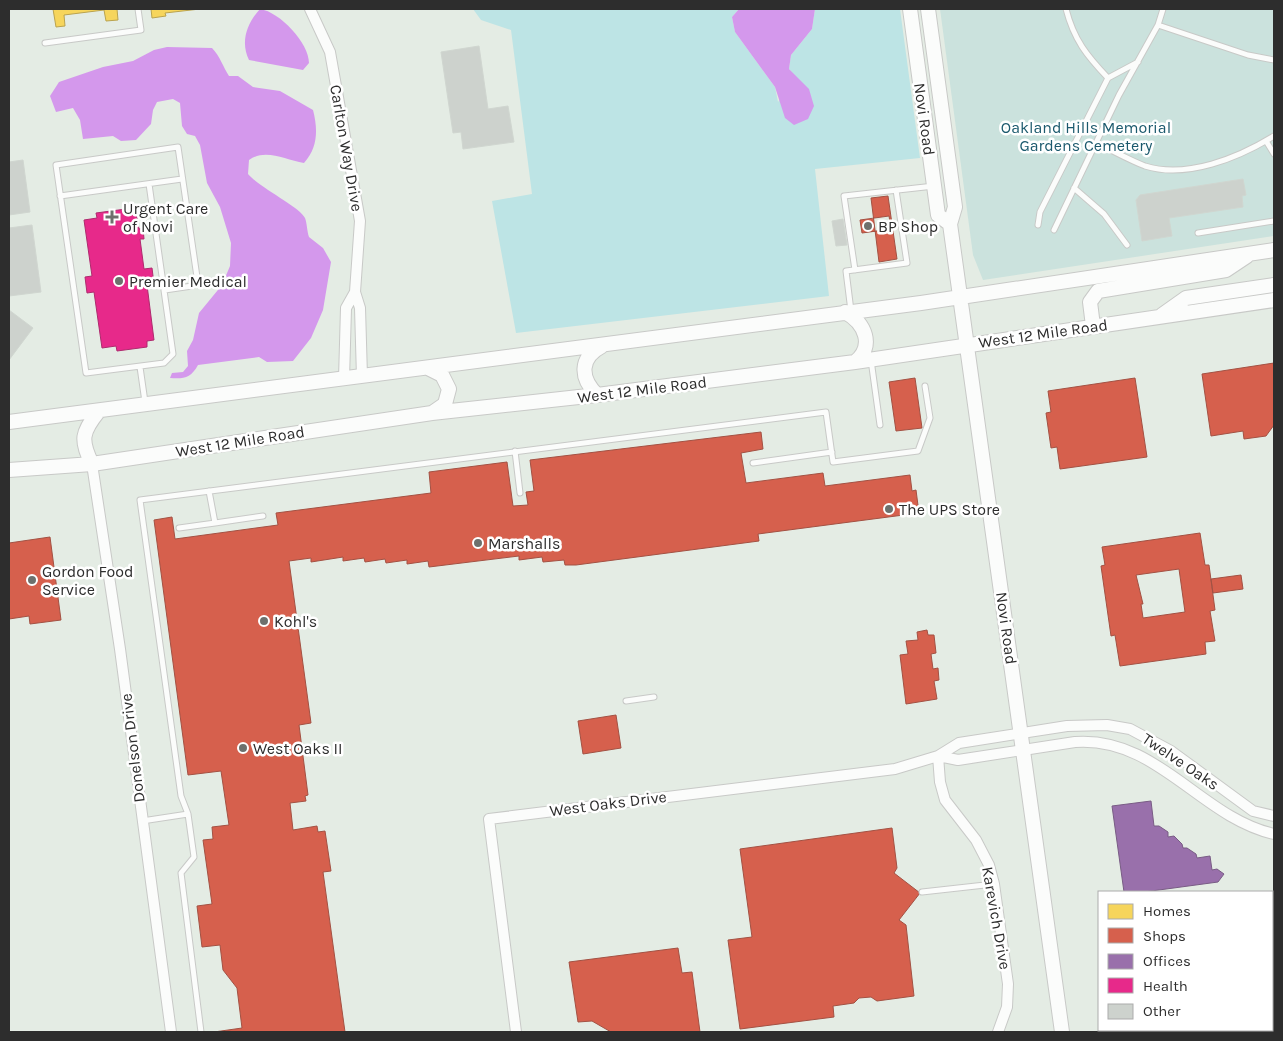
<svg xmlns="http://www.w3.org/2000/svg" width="1283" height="1041" viewBox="0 0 1283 1041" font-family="Karla,sans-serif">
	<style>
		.green { fill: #bde4e5 }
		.cemetery { fill: #cbe2dd }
		.water { fill: #d498ec }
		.homes { fill: #f6d55c; stroke: #baa34e }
		.shops { fill: #d6604d; stroke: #a35143; fill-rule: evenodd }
		.offices { fill: #9970ab; stroke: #795c85 }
		.health { fill: #e7298a; stroke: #af2a6e }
		.building { fill: #cdd2cd; stroke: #d0d6d0 }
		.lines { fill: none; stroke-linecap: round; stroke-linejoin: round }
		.lane-casing { stroke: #c8c9c7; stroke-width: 7 }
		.street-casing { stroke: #c8c9c7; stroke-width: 12 }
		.secondary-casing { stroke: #c8c9c7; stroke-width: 16 }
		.lane { stroke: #fbfcfb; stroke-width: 5 }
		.street { stroke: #fbfcfb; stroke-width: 10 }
		.secondary { stroke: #fbfcfb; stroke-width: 14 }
		.poi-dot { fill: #6d706d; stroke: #fff; stroke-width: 2 }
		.labels { text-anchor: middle; stroke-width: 5; stroke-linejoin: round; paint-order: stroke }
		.street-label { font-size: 16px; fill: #2d2d2d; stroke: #fff }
		.park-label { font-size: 16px; fill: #1b596d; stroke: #fff }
		.poi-label { font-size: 16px; fill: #2d2d2d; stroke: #fff; text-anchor: start }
	</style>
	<rect width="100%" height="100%" fill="#e4ece4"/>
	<!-- green -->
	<path class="green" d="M473,9H739L732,17L735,32L775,87L778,102L796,77L789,69L791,55L812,29L815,9H900L920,158L815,169L829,296L516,333L492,201L532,194L511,30L481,20Z"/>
	<!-- cemetery -->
	<path class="cemetery" d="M940,9H1274V236L983,280L973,255Z"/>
	<!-- water -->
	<path class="water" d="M260,9C280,12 309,43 309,63L303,70L249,60C240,42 247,23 260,9Z
		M739,9H815L812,29L791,55L789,69L809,89L814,106L808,119L794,125L785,118L775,87L735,32L732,17Z
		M167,47L212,48C220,56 223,67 229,76H238L253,87L280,91L313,110C318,129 318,148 304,163C285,160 266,148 249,160L248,174C260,188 300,207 305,218C307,223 307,231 309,237L323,248L331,262L323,310L311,338L293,361L267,362L259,357L198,365C191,378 184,379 170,378L172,373L183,372L188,366L187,351L193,340L199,313L222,285L230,266L231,243L220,207L207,183L200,145L195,136L187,134L182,126L180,103L173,99L157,102L153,110L151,124L136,140L121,141L113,136L83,139L80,120L73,108L56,112L50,96L59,82L103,67L133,61L154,50Z"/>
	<!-- homes -->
	<path class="homes" d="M53,9H117L118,20L106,21L104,10L64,15L65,26L56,27Z
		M151,9H200L165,13L166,16L152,18Z"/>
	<!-- shops -->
	<path class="shops" d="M888,196L897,259L879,262L871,198Z
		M889,216L891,229L862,233L860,220Z
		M1274,363V425L1266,436L1244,439L1243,431L1211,436L1202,374Z
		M915,378L922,428L896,431L889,382Z
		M1135,378L1147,457L1060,469L1057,447L1051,448L1046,413L1051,412L1048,391Z
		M761,432L763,449L741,453L746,483L823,473L825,486L910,475L912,491L916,490L919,513L758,534L759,541L576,565H565L564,560L543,562L542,557L519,560V556L429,567L428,561L407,564V560L386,563L385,559L365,562L364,558L343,561V557L311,562V558L289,561L311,723L299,725L308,795L305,796L306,801L290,803L293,830L317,826L318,832L325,831L331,871L323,872L345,1032H214L242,1028L237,988L223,970L220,945L202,947L197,906L212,904L203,840L213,839L212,827L229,825L221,771L188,775L154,520L172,517L175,539L278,525L276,513L431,493L429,472L507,462L513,506L528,505L526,492L534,491L530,460Z
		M1200,533L1205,565H1209L1215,610L1210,611L1215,641L1205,642L1206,654L1120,666L1115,635L1111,636L1101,566L1105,565L1102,547ZM1179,569L1185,612L1143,618L1141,604H1143L1136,575Z
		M50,537L61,620L30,624L29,616L9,619V543Z
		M1241,575L1243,589L1213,593L1211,579Z
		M927,630L928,635H934L936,653L931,654L933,669L938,668L939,680L934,681L937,699L906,704L900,655L908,654L906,641L918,640L917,632Z
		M616,715L621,748L583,754L578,721Z
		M892,828L897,868L894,873L920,893L899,920L906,925L914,996L877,1001L871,997L859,998L854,1003L833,1006L834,1017L740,1029L728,940L752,937L740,849Z
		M678,948L682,973L692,972L700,1032H611L592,1021L578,1022L569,962Z"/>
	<!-- offices -->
	<path class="offices" d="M1151,801L1154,826H1159L1168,832V837L1174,836L1182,844L1183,848H1187L1196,854L1197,858L1210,856L1212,870L1217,869L1224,874L1218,882L1144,892H1124L1112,806Z"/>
	<!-- health -->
	<path class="health" d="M126,209L127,214L136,213L139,229L143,228L144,239H140L144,269L152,268L154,284L147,285L154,340L147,341V347L117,351L116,346L102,348L94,292L87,293L85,277L92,276L84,220L97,218L96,213Z"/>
	<!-- building -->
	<path class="building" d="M479,46L488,109L508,106L514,142L463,149L461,132L453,133L441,52Z
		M23,160L30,212L9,215V162Z
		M1243,179L1246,195L1242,196L1243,207L1169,218L1172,236L1142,241L1136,200L1140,195Z
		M843,219L847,245L836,246L832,221Z
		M32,225L41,292L9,296V228Z
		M9,310L33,328L9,360Z"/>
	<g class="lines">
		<!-- lane casing -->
		<g class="lane-casing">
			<path id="lane" d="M1066,9C1074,40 1087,56 1108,78
				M1158,25L1248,55L1274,60
				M45,43L141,30L138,9
				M1266,141L1274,154
				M1096,143C1112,150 1129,160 1145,166C1187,179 1238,158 1274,136
				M149,184L173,354L164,363L86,373L56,165L178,147L197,277L192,286L165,290
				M1074,188L1104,214L1127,245
				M60,196L182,179
				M1038,225L1040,212L1108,78L1138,62
				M1054,230L1119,95L1158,25L1163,9
				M1198,233L1274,221
				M855,270L844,196L934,186
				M851,311L846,271L907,263L896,190
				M871,360L880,425
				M140,367L145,402
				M515,451L520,493
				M753,463L832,452
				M209,491L215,523L263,516
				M179,528L215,523
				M626,701L654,697
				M142,821L188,814
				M922,892L994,884
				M201,1032L181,873L194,857L188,814L181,796L140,500L826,412L833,462L918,451L930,418L925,386
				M1167,1032L1174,1030"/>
		</g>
		<!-- street casing -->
		<g class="street-casing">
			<path id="street" d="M310,9L330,52L360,221L355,292
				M344,379L346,308L355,292L360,308L362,377
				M92,464L120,649L171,1032
				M938,756L958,760L1075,742C1157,736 1200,817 1274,834
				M938,756L940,782L945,800L976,840L989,865L994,884L1008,984L1007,1007L998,1032
				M516,1032L489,819L895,769L938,756L959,743L1067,726L1107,725L1130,729L1171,751L1253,811L1274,816"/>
		</g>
		<!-- secondary casing -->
		<g class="secondary-casing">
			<path id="secondary" d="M910,9L938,215L950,224
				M928,9L955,207L950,224L1062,1032
				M845,312C865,323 875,346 855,362
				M1162,315L1186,298L1274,285
				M1093,326L1090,302L1098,291L1226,270L1247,256
				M428,368L442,375L449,389L445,404L432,413
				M597,395C580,378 579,358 602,346
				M9,422L921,303L1274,250
				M92,464C80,440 82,432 98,412
				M9,470L92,464L432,413L597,395L855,362L1274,300"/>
		</g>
		<!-- lane -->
		<use href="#lane" class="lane"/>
		<!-- street -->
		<use href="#street" class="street"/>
		<!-- secondary -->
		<use href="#secondary" class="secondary"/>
	</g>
	<!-- markers -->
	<g class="poi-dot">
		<path d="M109.5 209.5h5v5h5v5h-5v5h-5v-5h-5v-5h5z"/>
		<circle cx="868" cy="226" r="5"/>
		<circle cx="119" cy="281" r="5"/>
		<circle cx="889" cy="509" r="5"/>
		<circle cx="478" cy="543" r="5"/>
		<circle cx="32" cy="580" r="5"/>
		<circle cx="264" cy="621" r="5"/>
		<circle cx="243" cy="748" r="5"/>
	</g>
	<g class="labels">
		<!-- street labels -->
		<g class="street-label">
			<text transform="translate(925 119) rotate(82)" y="6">Novi Road</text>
			<text transform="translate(347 148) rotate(80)" y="6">Carlton Way Drive</text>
			<text transform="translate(1043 333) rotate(-8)" y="6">West 12 Mile Road</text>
			<text transform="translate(642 389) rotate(-7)" y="6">West 12 Mile Road</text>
			<text transform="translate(240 441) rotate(-9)" y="6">West 12 Mile Road</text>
			<text transform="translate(1007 628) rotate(82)" y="6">Novi Road</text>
			<text transform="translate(132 748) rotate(-97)" y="6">Donelson Drive</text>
			<text transform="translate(1181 761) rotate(34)" y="6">Twelve Oaks</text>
			<text transform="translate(608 803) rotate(-7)" y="6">West Oaks Drive</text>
			<text transform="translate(997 918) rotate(80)" y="6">Karevich Drive</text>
		</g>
		<!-- park labels -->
		<g class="park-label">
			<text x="1086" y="133">Oakland Hills Memorial<tspan x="1086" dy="18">Gardens Cemetery</tspan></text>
		</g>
		<!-- poi labels -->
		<g class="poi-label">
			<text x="123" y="214">Urgent Care<tspan x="123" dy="18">of Novi</tspan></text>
			<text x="878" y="232">BP Shop</text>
			<text x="129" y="287">Premier Medical</text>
			<text x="899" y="515">The UPS Store</text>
			<text x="488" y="549">Marshalls</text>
			<text x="42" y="577">Gordon Food<tspan x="42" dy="18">Service</tspan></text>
			<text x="274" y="627">Kohl's</text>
			<text x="253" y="754">West Oaks II</text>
		</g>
	</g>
	<!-- border -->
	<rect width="1283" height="1041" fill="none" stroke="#2d2d2d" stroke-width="20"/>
	<!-- legend -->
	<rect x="1098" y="891" width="175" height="140" fill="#ffffff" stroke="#ababab"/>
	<rect x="1108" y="904" width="25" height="15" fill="#f6d55c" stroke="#ababab"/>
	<text x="1143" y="916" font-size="15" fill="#2d2d2d">Homes</text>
	<rect x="1108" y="928" width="25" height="15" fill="#d6604d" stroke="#ababab"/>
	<text x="1143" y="941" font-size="15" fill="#2d2d2d">Shops</text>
	<rect x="1108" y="954" width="25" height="15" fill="#9970ab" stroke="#ababab"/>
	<text x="1143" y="966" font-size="15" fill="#2d2d2d">Offices</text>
	<rect x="1108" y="978" width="25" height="15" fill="#e7298a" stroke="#ababab"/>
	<text x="1143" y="991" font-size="15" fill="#2d2d2d">Health</text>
	<rect x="1108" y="1004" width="25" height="15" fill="#cdd2cd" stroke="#ababab"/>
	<text x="1143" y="1016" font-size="15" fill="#2d2d2d">Other</text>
</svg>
